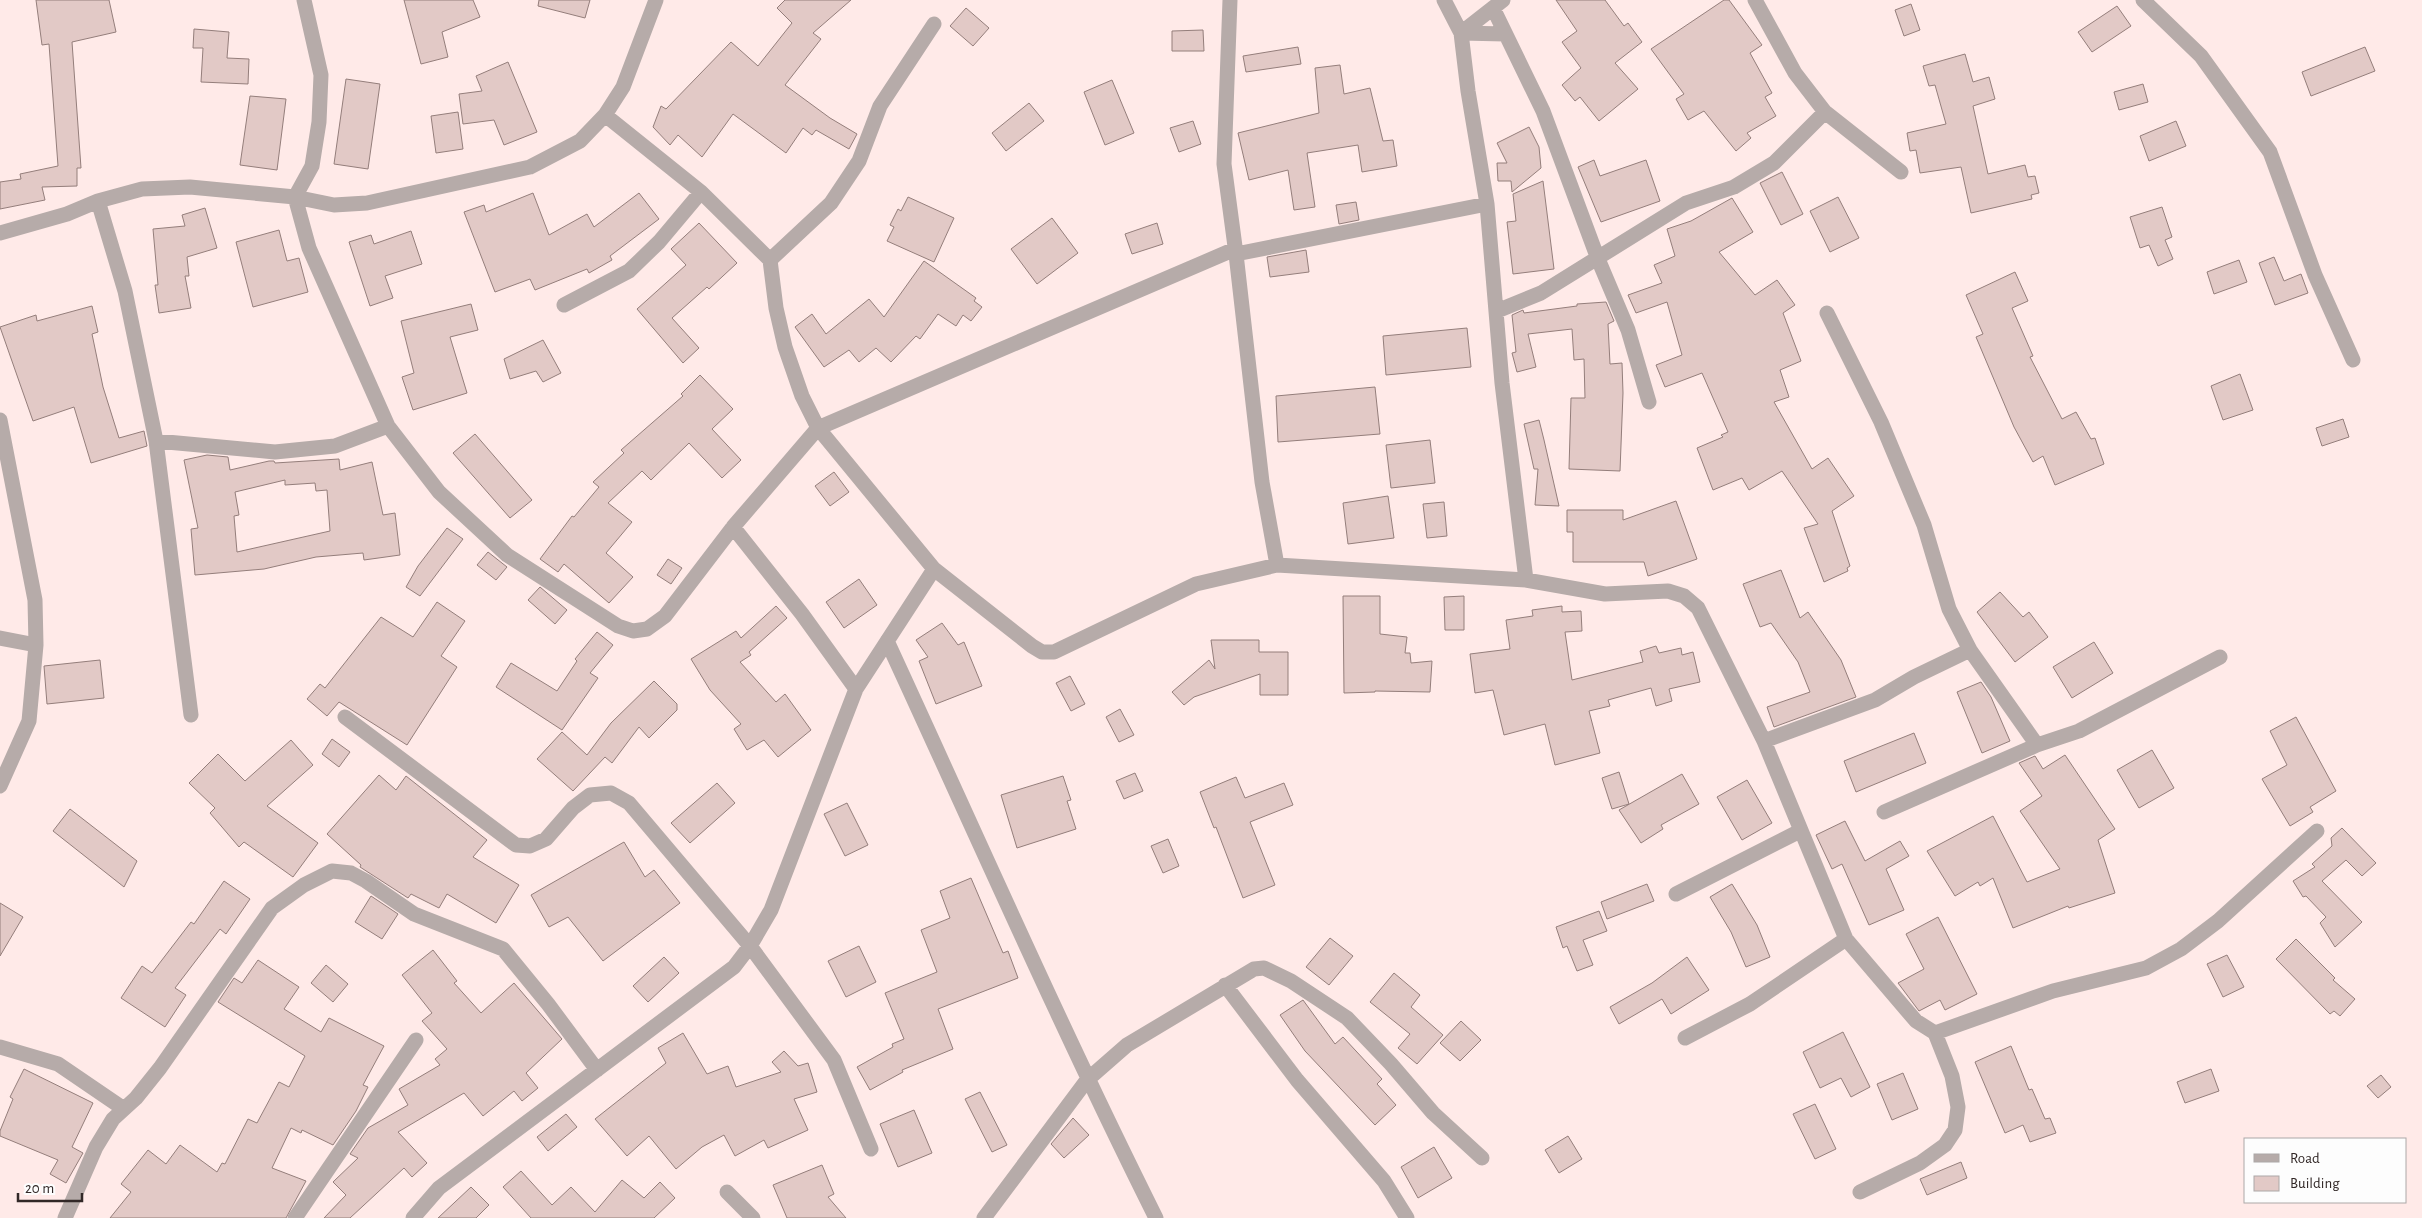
<svg xmlns="http://www.w3.org/2000/svg" width="2422" height="1218" viewBox="0 0 2422 1218" font-family="'Alegreya Sans',sans-serif">
	<style>
		.building { fill: #e2c9c6; stroke: #947e7b; fill-rule: evenodd }
		.lines { fill: none; stroke-linecap: round; stroke-linejoin: round }
		.street { stroke: #b6aba9; stroke-width: 15 }
	</style>
	<rect width="100%" height="100%" fill="#ffeae8"/>
	<!-- building -->
	<path class="building" d="M36,0H109L116,32L72,42L81,168H77V186L42,187L45,200L0,209V182L21,179L20,174L58,166L49,44L42,45Z
		M404,0H473L480,17L442,32L448,57L421,64Z
		M539,0H590L585,18L538,6Z
		M785,0H851L813,33L821,39L785,85L830,118L857,134L849,149L816,130L812,135L803,128L786,153L733,114L702,157L678,135L670,145L653,127L661,106L666,109L731,42L758,66L792,23L777,8Z
		M1556,0H1605L1624,26L1628,23L1642,42L1615,63L1638,89L1599,121L1580,97L1575,101L1562,85L1581,68L1562,42L1577,31Z
		M1724,0H1729L1762,45L1750,53L1772,93L1765,97L1776,116L1747,133L1751,138L1736,151L1704,111L1688,120L1676,99L1684,94L1651,49Z
		M1911,4L1920,30L1904,36L1895,10Z
		M2117,6L2131,26L2092,52L2078,32Z
		M966,8L989,28L973,46L950,26Z
		M194,29L229,32L227,58L249,59L248,84L201,82L203,48H193Z
		M1203,30L1204,51H1172V31Z
		M1298,47L1301,64L1246,72L1243,56Z
		M2365,47L2375,71L2311,96L2302,72Z
		M1965,54L1973,82L1989,77L1995,99L1973,106L1988,174L2025,165L2028,177L2035,176L2039,193L2031,195L2032,199L1971,213L1961,167L1920,173L1916,150L1910,151L1907,133L1946,124L1935,85L1929,86L1923,66Z
		M508,62L537,132L504,145L494,120L463,124L459,94L482,91L476,76Z
		M1340,65L1344,94L1370,88L1383,141L1393,140L1397,166L1362,172L1358,145L1307,153L1315,207L1294,210L1288,170L1249,180L1238,133L1319,113L1315,68Z
		M346,79L380,84L368,169L334,164Z
		M1112,80L1134,133L1105,145L1084,92Z
		M2143,84L2148,102L2119,110L2114,92Z
		M250,96L286,99L277,170L240,165Z
		M1029,103L1044,121L1006,151L992,133Z
		M458,112L463,149L436,153L431,116Z
		M1193,121L1201,144L1179,152L1170,128Z
		M2176,121L2186,146L2149,161L2140,136Z
		M1529,127L1539,147L1541,168L1512,192L1511,181H1498L1497,163H1507L1497,143Z
		M1594,160L1600,176L1646,160L1660,201L1601,222L1578,167Z
		M1782,172L1803,214L1781,225L1760,183Z
		M1543,181L1554,269L1513,274L1507,222L1516,221L1513,194Z
		M533,193L549,235L587,214L594,227L639,193L659,219L610,256L612,260L589,273L587,269L535,290L530,279L495,292L464,212L484,205L486,212Z
		M908,197L954,218L934,262L887,241L894,227L890,225L898,209L901,211Z
		M1838,197L1859,238L1830,252L1810,211Z
		M1732,198L1753,232L1719,252L1755,295L1777,280L1795,305L1783,313L1801,361L1780,370L1789,397L1774,402L1812,469L1828,458L1854,496L1832,511L1850,566L1847,568L1848,571L1824,582L1804,528L1818,524L1782,471L1749,490L1742,478L1713,490L1697,448L1723,437L1721,435L1728,432L1702,373L1665,387L1656,365L1682,355L1667,302L1636,313L1628,295L1662,283L1654,265L1675,256L1667,229L1691,221Z
		M1356,202L1359,220L1339,224L1336,205Z
		M2162,207L2172,237L2165,240L2173,259L2158,266L2149,245L2140,248L2130,217Z
		M205,208L217,248L187,257L189,276H185L191,308L159,313L155,285H158L153,229L185,226L182,215Z
		M1052,218L1078,253L1037,284L1011,249Z
		M699,223L737,263L709,289L707,287L672,318L699,348L683,363L637,309L686,265L671,249Z
		M1157,223L1163,244L1132,254L1125,234Z
		M279,230L287,261L299,258L308,292L253,307L236,242Z
		M411,231L422,264L385,276L393,298L370,306L349,242L371,235L374,244Z
		M1306,250L1309,272L1270,277L1267,257Z
		M2274,257L2284,281L2301,274L2308,293L2275,305L2259,263Z
		M2239,260L2247,282L2214,294L2207,272Z
		M924,261L976,298L974,301L982,307L971,321L963,315L956,326L938,314L920,339L916,336L891,362L876,348L859,362L849,350L824,367L795,327L812,314L826,334L869,299L884,317Z
		M2015,272L2028,301L2012,308L2033,356L2030,357L2062,419L2076,412L2091,439L2095,438L2104,464L2055,485L2043,456L2033,462L2014,427L1976,337L1983,334L1966,295Z
		M1606,302L1614,321L1608,324L1610,364L1622,363L1623,393L1620,471L1569,469L1571,398H1585L1584,359L1574,360L1572,329L1528,334L1536,367L1517,372L1512,353L1516,352L1512,315L1523,310L1524,313L1577,306V304Z
		M471,304L478,330L450,337L467,393L413,410L402,377L414,373L401,321Z
		M92,306L98,332L92,334L103,387L119,438L144,431L147,446L91,463L74,407L33,421L0,327L36,315L37,321Z
		M1467,328L1471,367L1386,375L1383,336Z
		M543,340L561,373L543,382L536,371L510,379L504,359Z
		M2240,374L2253,410L2223,420L2211,386Z
		M700,375L733,409L712,429L741,460L722,478L689,443L651,480L642,471L608,503L632,522L606,553L633,577L609,603L564,564L558,572L540,559L572,516L574,517L599,487L593,482L624,453L621,450L683,396L681,394Z
		M1375,387L1380,434L1278,442L1276,396Z
		M2343,419L2349,437L2322,446L2316,428Z
		M1539,420L1544,440L1559,506L1535,505L1538,469H1534L1524,424Z
		M475,434L532,500L510,518L453,453Z
		M1430,440L1435,483L1391,488L1386,445Z
		M207,455L228,457L230,470L269,461H274L275,463L339,459L340,470L372,462L383,515L395,513L400,555L364,560L363,553L316,557L264,569L195,575L191,529L198,528L184,460ZM285,480V485L315,483L316,491L327,490L330,531L237,552L234,516L239,515L235,492Z
		M834,472L849,492L830,506L815,486Z
		M1388,496L1394,538L1348,544L1343,503Z
		M1676,501L1697,559L1648,576L1644,562H1573V532H1567V510H1623V520Z
		M1444,502L1447,536L1427,538L1423,504Z
		M447,528L463,539L420,596L406,587L418,566Z
		M488,552L507,567L496,580L477,565Z
		M668,559L682,568L671,584L657,575Z
		M1781,570L1800,618L1808,612L1841,660L1856,697L1774,727L1767,707L1810,692L1798,662L1771,623L1760,627L1743,584Z
		M859,579L877,605L844,628L826,602Z
		M540,587L567,610L555,624L528,600Z
		M2000,592L2023,617L2029,612L2048,637L2015,662L1977,612Z
		M1343,596H1380V634L1407,637L1405,653H1410L1411,663L1432,661L1430,692L1375,691V692L1344,693Z
		M1464,596V630H1445L1444,597Z
		M437,602L465,621L441,656L457,667L407,745L339,702L327,716L307,699L320,684L325,688L381,617L413,637Z
		M776,606L787,618L749,652L751,655L740,662L776,702L785,694L811,730L778,757L764,740L747,750L734,729L741,724L710,690L691,659L736,631L741,638Z
		M1562,606V612L1581,611L1582,631L1565,632L1572,680L1643,662L1640,651L1656,646L1659,653L1681,648L1682,655L1693,652L1700,682L1669,689L1672,701L1656,706L1651,688L1608,700L1610,706L1589,711L1600,753L1555,765L1545,724L1504,735L1493,690L1475,693L1470,654L1510,649L1506,620L1533,616L1532,610Z
		M942,623L958,645L964,642L982,686L936,704L919,661L928,657L916,640Z
		M597,632L613,645L590,673L598,678L562,730L496,687L511,663L557,691L577,661L575,659Z
		M1211,640H1259V652H1288V695H1260V674L1194,697L1184,705L1172,692L1209,660L1215,669Z
		M2094,642L2113,673L2072,698L2053,667Z
		M100,660L104,698L47,704L44,666Z
		M1070,676L1085,704L1071,711L1056,683Z
		M654,681L677,704V710L649,738L639,727L612,763L605,757L573,791L537,759L562,732L587,755L611,723Z
		M1981,682L1991,697L2010,741L1982,753L1957,692Z
		M1120,709L1134,735L1119,742L1106,717Z
		M2296,717L2336,791L2310,807L2313,812L2290,826L2262,779L2287,765L2270,731Z
		M1914,733L1926,763L1856,792L1844,761Z
		M332,739L350,752L339,767L322,754Z
		M291,740L313,765L267,806L318,843L293,877L244,842L239,847L210,813L215,808L189,783L218,754L245,781Z
		M2152,750L2174,788L2139,808L2117,770Z
		M2065,755L2115,829L2098,840L2115,893L2069,908L2068,906L2013,928L1993,878L1980,886L1978,882L1955,896L1927,851L1993,816L2027,882L2060,869L2020,811L2042,796L2019,763L2035,756L2043,769Z
		M1619,772L1629,804L1612,809L1602,778Z
		M1135,773L1143,791L1124,799L1116,781Z
		M1682,774L1699,804L1661,825L1663,829L1641,843L1619,810Z
		M379,775L396,790L406,776L487,840L473,857L519,885L496,923L447,894L439,908L411,894L408,898L360,867L361,865L327,834Z
		M1063,776L1071,800L1067,801L1076,829L1017,848L1001,795Z
		M1236,777L1245,798L1284,783L1293,805L1250,822L1275,885L1243,898L1216,827L1214,828L1200,792Z
		M1747,780L1772,823L1742,840L1717,797Z
		M717,783L735,803L690,843L671,823Z
		M847,803L868,845L845,856L824,814Z
		M70,809L137,861L124,887L53,831Z
		M1845,821L1865,861L1900,841L1909,856L1886,869L1904,910L1869,925L1842,864L1832,869L1816,835Z
		M2342,828L2376,863L2362,876L2346,860L2322,881L2362,922L2335,947L2320,923L2326,917L2306,896L2303,897L2293,881L2315,867L2312,864L2332,846L2331,838Z
		M1168,839L1179,866L1163,873L1151,846Z
		M624,842L645,877L654,870L680,903L603,961L568,917L549,927L531,895Z
		M971,878L1003,953L1008,951L1018,978L938,1009L953,1049L902,1070L903,1072L870,1090L857,1067L893,1047L892,1044L904,1039L885,993L937,972L921,930L950,918L940,891Z
		M224,881L250,899L226,934L220,929L175,988L186,995L165,1027L121,998L142,966L152,973L191,922L194,924Z
		M1647,884L1654,901L1607,919L1601,902Z
		M1732,884L1757,925L1770,957L1746,967L1731,932L1710,897Z
		M371,896L398,914L382,939L355,922Z
		M0,903L23,917L0,956Z
		M1599,911L1607,931L1583,940L1593,965L1577,971L1567,946L1563,948L1556,927Z
		M1938,917L1977,994L1945,1010L1940,1000L1919,1011L1898,983L1924,969L1906,934Z
		M1330,938L1353,956L1329,985L1306,967Z
		M2296,939L2335,978L2333,980L2355,999L2340,1016L2334,1011L2330,1014L2276,959Z
		M859,946L876,982L846,997L828,961Z
		M433,950L457,981L454,983L481,1013L514,983L562,1039L526,1073L538,1088L522,1101L514,1091L483,1116L464,1093L398,1132L427,1163L412,1177L404,1168L350,1218H324L346,1195L333,1182L358,1158L350,1154L368,1128L408,1105L399,1089L440,1065L435,1059L447,1049L422,1021L432,1013L402,975Z
		M2227,955L2244,987L2223,997L2207,964Z
		M664,957L679,973L648,1002L633,986Z
		M1687,957L1709,990L1671,1014L1662,999L1619,1024L1610,1007L1652,983Z
		M258,960L299,987L284,1009L321,1032L329,1018L384,1046L363,1085L368,1087L356,1111L333,1145L302,1130L301,1133L291,1128L272,1168L306,1181L286,1218H110L131,1192L121,1184L148,1150L166,1164L180,1145L217,1172L222,1163L225,1164L248,1119L257,1123L279,1082L289,1087L305,1056L218,1002L234,978L242,983Z
		M326,965L348,984L333,1002L311,983Z
		M1394,973L1420,995L1411,1007L1443,1035L1417,1064L1398,1048L1410,1034L1370,1002Z
		M1303,1000L1335,1044L1343,1037L1382,1079L1377,1084L1396,1105L1375,1125L1305,1051L1280,1015Z
		M1461,1021L1481,1040L1460,1061L1440,1043Z
		M1843,1032L1870,1087L1851,1097L1841,1078L1820,1088L1803,1052Z
		M683,1033L707,1074L728,1066L736,1087L781,1072L772,1062L784,1051L798,1066L808,1063L817,1092L794,1099L808,1130L768,1148L764,1140L735,1156L724,1135L702,1147L676,1169L649,1136L627,1156L595,1119L666,1063L658,1048Z
		M2011,1046L2029,1090L2032,1089L2045,1119L2050,1118L2056,1133L2030,1142L2023,1125L2005,1133L1975,1062Z
		M24,1069L93,1103L72,1147L83,1153L66,1183L50,1174L58,1160L0,1136V1131L13,1099L10,1097Z
		M2211,1069L2219,1091L2185,1103L2177,1082Z
		M1903,1073L1918,1109L1892,1120L1877,1084Z
		M2381,1075L2391,1087L2378,1098L2367,1086Z
		M980,1092L1007,1145L992,1152L965,1099Z
		M1815,1104L1836,1149L1815,1159L1793,1114Z
		M914,1110L932,1153L898,1167L880,1124Z
		M566,1114L577,1127L548,1151L537,1137Z
		M1073,1118L1089,1135L1064,1158L1051,1144Z
		M1568,1136L1582,1159L1559,1173L1545,1150Z
		M1434,1147L1452,1178L1418,1198L1401,1167Z
		M1961,1162L1967,1178L1927,1195L1920,1179Z
		M822,1165L834,1194L828,1197L846,1218H787L773,1185Z
		M521,1171L552,1205L571,1187L595,1212L622,1180L644,1198L660,1182L675,1198L654,1218H531L503,1187Z
		M471,1187L489,1205L476,1218H438Z"/>
	<g class="lines">
		<!-- street -->
		<path class="street" d="M304,0L321,75L319,122L312,166L295,197L309,248L388,426L439,492L507,555L618,626L633,631L647,629L665,616L733,527L818,428L1235,249
			M1230,0L1224,164L1236,254L1262,482L1277,565
			M1444,0L1461,33L1468,91L1487,204L1502,383L1526,580
			M1755,0L1795,73L1825,112L1901,172
			M2143,0L2201,56L2270,152L2315,275L2353,360
			M1493,8L1543,111L1598,259L1628,330L1649,402
			M1461,33L1503,0
			M1461,33L1505,34
			M605,115L701,192L770,260L776,308L785,347L802,396L818,428L934,569L1032,646L1042,652H1054L1196,584L1277,565L1526,580L1605,594L1668,591L1684,596L1698,608L1764,741L1846,939L1916,1021L1935,1033L1952,1076L1958,1107L1955,1130L1945,1145L1920,1163L1860,1192
			M98,201L125,291L156,441L191,715
			M0,233L67,214L98,201L142,189L190,187L295,197L334,205L367,203L530,167L580,141L605,115L623,87L656,0
			M1236,254L1487,204
			M770,260L831,203L859,161L880,106L934,24
			M564,305L629,271L659,242L701,192
			M1497,311L1541,293L1686,203L1734,187L1774,163L1825,112
			M0,420L35,600L36,645L29,721L0,786
			M156,441L275,452L335,446L388,426
			M733,527L802,614L856,689
			M0,638L36,645
			M887,641C976,834 1061,1028 1156,1218
			M1970,650L2037,745L2079,731L2220,657
			M345,717L516,845L530,846L546,839L573,808L590,795L611,793L629,803L750,946L834,1060L871,1149
			M1764,741L1875,700L1914,677L1970,650L1949,609L1924,525L1881,422L1827,313
			M1884,812L2037,745
			M1676,894L1800,831
			M1225,985L1297,1080L1384,1181L1407,1218
			M1935,1033L2053,991L2146,968L2181,949L2218,921L2317,831
			M1685,1038L1750,1004L1846,939
			M0,1047L58,1064L124,1109
			M727,1192L753,1218
			M65,1218L96,1147L113,1119L136,1098L160,1068L272,908L304,885L332,871L351,873L366,881L414,914L503,949L548,1004L597,1070
			M295,1218L416,1040
			M413,1218L439,1188L734,967L750,946L771,910L856,689L934,569
			M984,1218L1087,1080L1127,1045L1254,969L1264,968L1291,981L1347,1018L1391,1064L1433,1113L1482,1158"/>
	</g>
	<!-- legend -->
	<rect x="2244" y="1138" width="162" height="65" fill="#fdfdfd" stroke="#aca8a7"/>
	<rect x="2254" y="1154" width="25" height="8" fill="#b6aba9" stroke="#aca8a7"/>
	<text x="2290" y="1163" font-size="15" fill="#322827">Road</text>
	<rect x="2254" y="1176" width="25" height="15" fill="#e2c9c6" stroke="#aca8a7"/>
	<text x="2290" y="1188" font-size="15" fill="#322827">Building</text>
	<!-- scale -->
	<path d="M18 1193v8h64v-8" fill="none" stroke="#322827" stroke-width="2.5"/>
	<text x="25" y="1193" font-size="15" fill="#322827" stroke="#fdfdfd" stroke-width="4" paint-order="stroke">20 m</text>
</svg>
